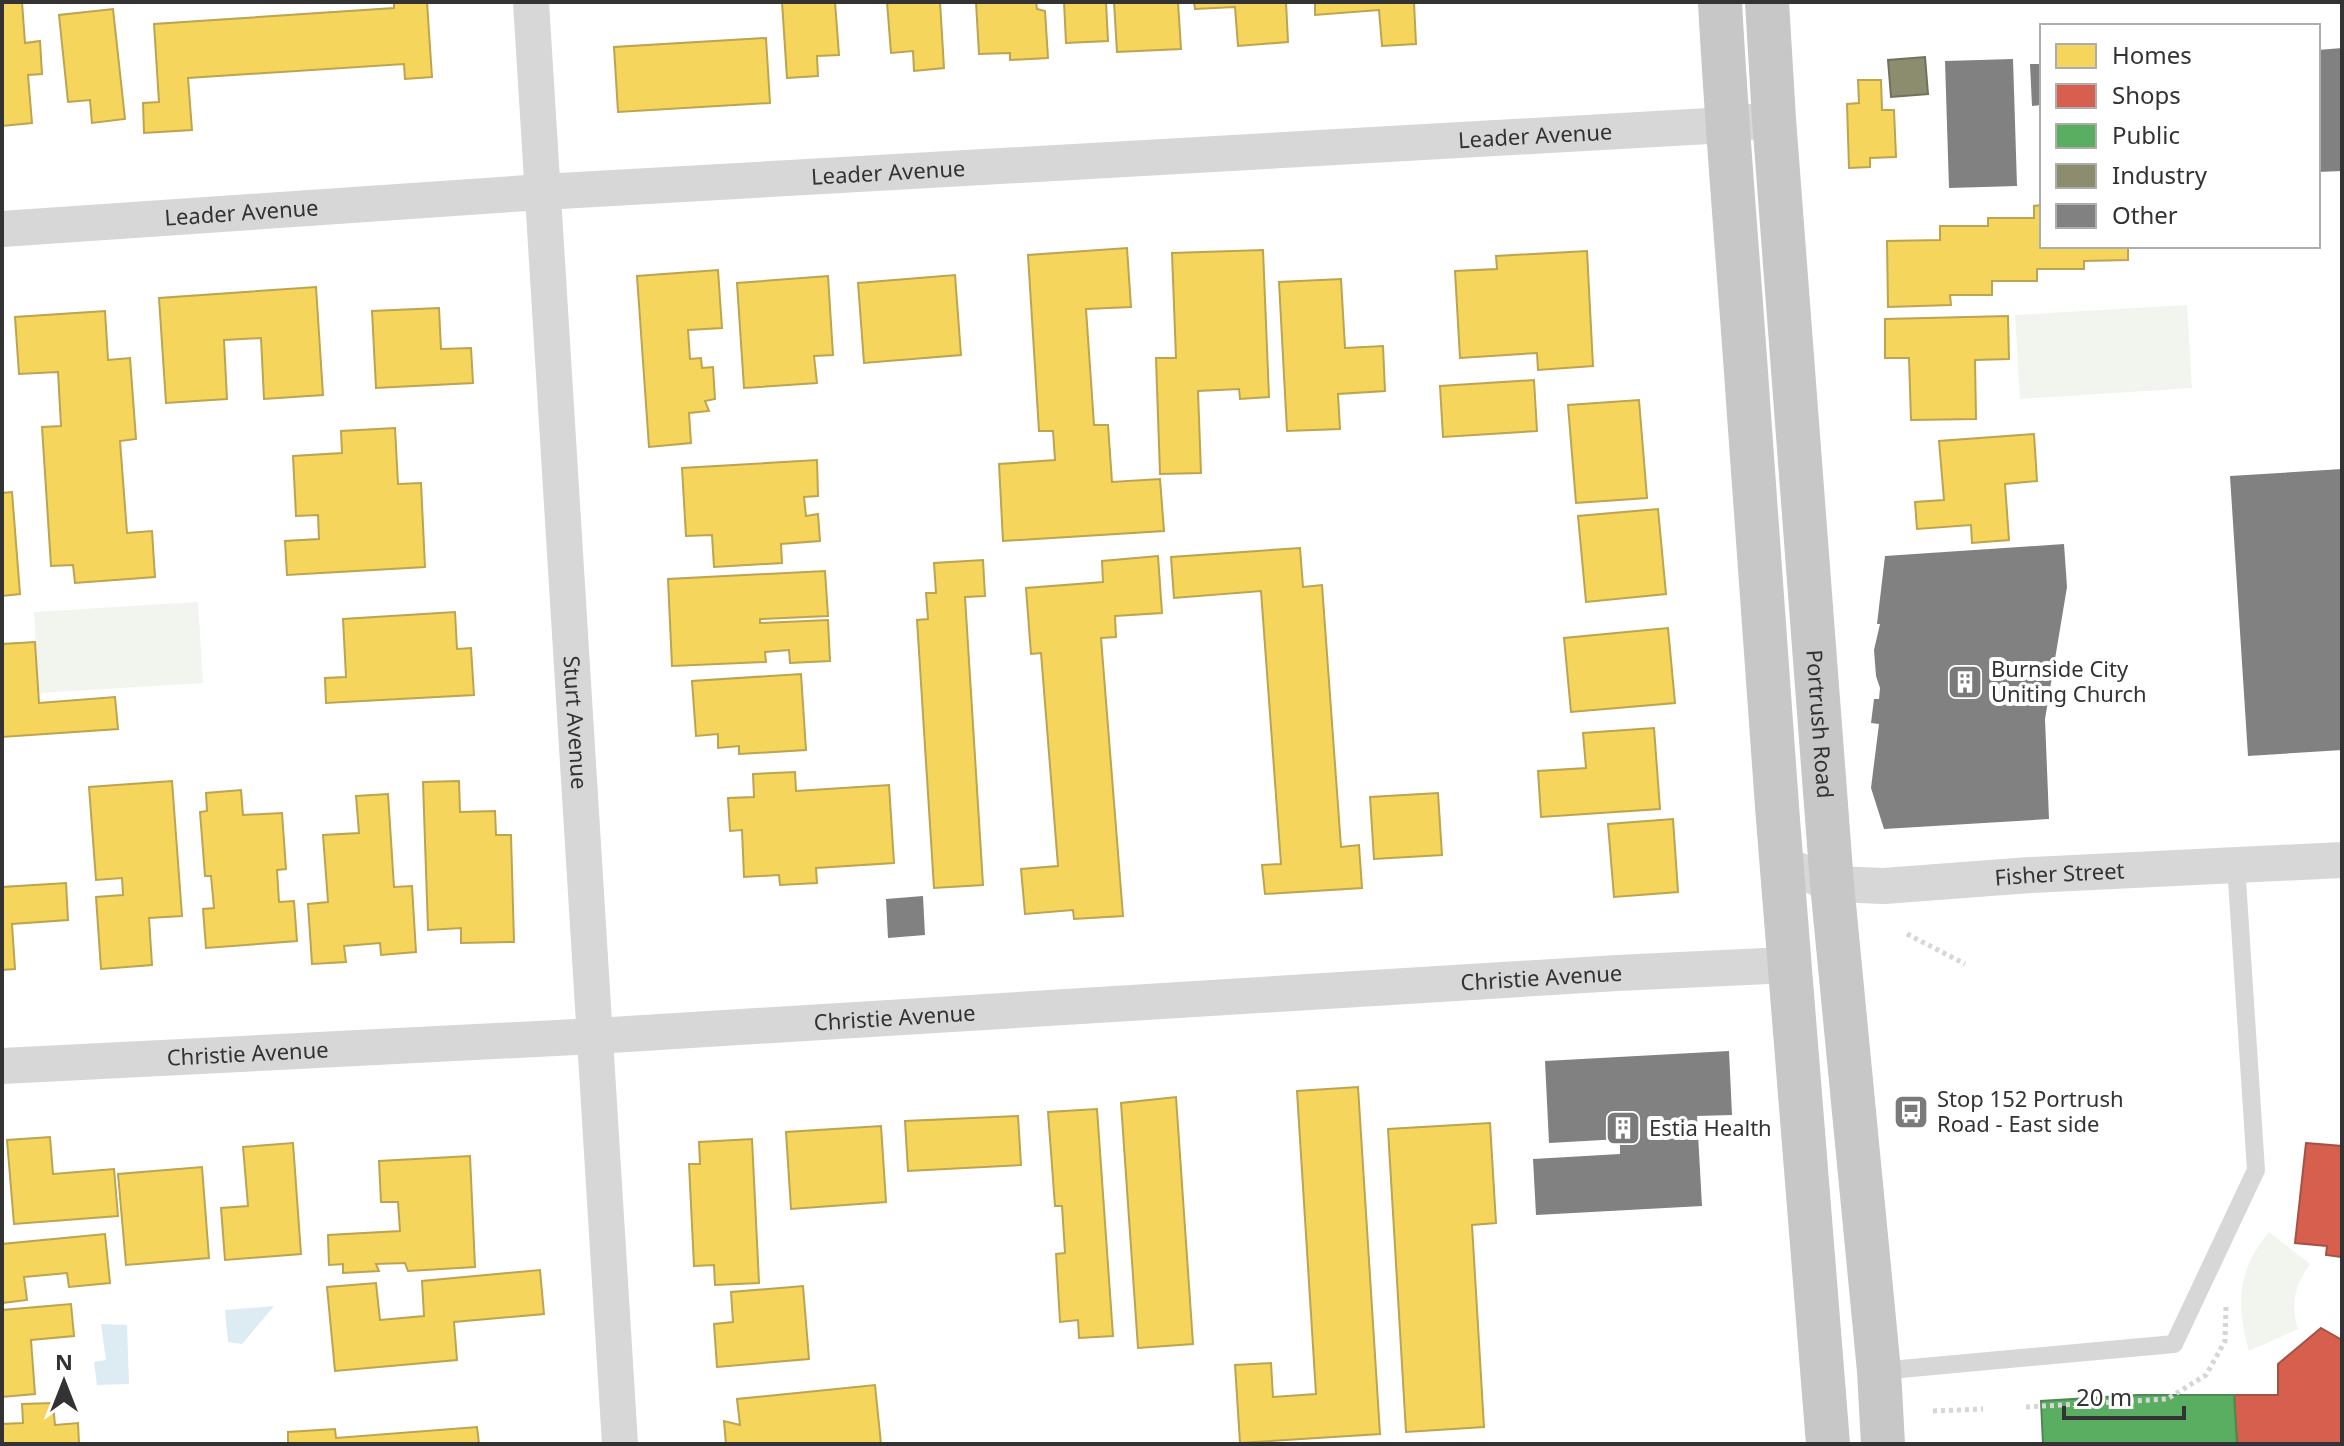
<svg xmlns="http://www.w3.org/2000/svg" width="2344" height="1446" viewBox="0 0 2344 1446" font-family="'Noto Sans',sans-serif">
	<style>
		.green { fill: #f1f5ed }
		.water { fill: #ddebf3 }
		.homes { fill: #f6d55c; stroke: #bca450; stroke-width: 2 }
		.shops { fill: #d6604d; stroke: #a55245; stroke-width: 2 }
		.public { fill: #5aae61; stroke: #4e8953; stroke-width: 2 }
		.industry { fill: #8c8c6e; stroke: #71715c; stroke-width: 2 }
		.building { fill: #818181 }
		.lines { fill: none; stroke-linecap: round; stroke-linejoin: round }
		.path { stroke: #d6d6d6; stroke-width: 5; stroke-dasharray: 4 4; stroke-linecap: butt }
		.service { stroke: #d7d7d7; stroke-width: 18 }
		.minor { stroke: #d7d7d7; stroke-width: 36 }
		.trunk { stroke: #c7c7c7; stroke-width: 44 }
		.labels { text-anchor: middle; stroke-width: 8; stroke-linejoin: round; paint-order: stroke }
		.street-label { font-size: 22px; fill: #333; stroke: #fff }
		.poi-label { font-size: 22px; fill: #333; stroke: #fff; text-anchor: start }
	</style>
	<rect width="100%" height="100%" fill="#fff"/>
	<!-- green -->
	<path class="green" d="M2187,305L2192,388L2020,399L2015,315Z
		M198,602L203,683L39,693L34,612Z
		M2269,1232L2310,1264C2295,1286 2290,1303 2298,1329L2249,1351C2236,1304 2237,1271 2269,1232Z"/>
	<!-- water -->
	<path class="water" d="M274,1306L242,1344L228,1342L225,1310Z
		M101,1324L127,1325L129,1384L97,1385L94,1362L106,1360Z"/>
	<!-- homes -->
	<path class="homes" d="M2,2H22L25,43L40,41L42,74L28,75L32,123L2,126Z
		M394,2H427L432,77L405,79L404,64L188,78L192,130L144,133L143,103L159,102L154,24L394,8Z
		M782,2H835L839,55L817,56L818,76L787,78Z
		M887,2H940L944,68L914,71L913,51L891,53Z
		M976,2H1036L1037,9L1045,11L1048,58L1010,60V53L979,54Z
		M1064,2H1106L1108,41L1066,43Z
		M1114,2H1178L1181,49L1117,52Z
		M1194,2H1286L1288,42L1238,46L1235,7L1195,9Z
		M1315,2H1414L1416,44L1382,46L1379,10L1315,15Z
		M113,9L125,119L92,123L90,100L68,102L59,15Z
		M766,38L770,103L618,112L614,47Z
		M1858,80H1881L1882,110H1894L1896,157L1870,158V167L1849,168L1847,104L1859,103Z
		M2042,205V246H2174V248H2128V260L2084,261V269H2037V281H1992V295H1950L1951,305L1888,307L1887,241L1940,240V226H1988V218H2034V206Z
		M1127,248L1131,307L1086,309L1094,425H1108L1112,482L1160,479L1164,531L1003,541L999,464L1055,460L1053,431H1039L1028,255Z
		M1263,250L1269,397L1240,399L1239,389L1198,391L1201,473L1160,474L1156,358H1176L1172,253Z
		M1587,251L1593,366L1538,370L1537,353L1460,358L1455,271L1497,269L1496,256Z
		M718,270L722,328L688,330L690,359L701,358L702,368L713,367L715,399L705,401L709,411L689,413L691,443L649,447L637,276Z
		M955,275L961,355L864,363L858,283Z
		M828,276L833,355L814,356L817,383L744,388L737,283Z
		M1341,279L1345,348L1383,346L1385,391L1338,394L1340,429L1287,431L1279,282Z
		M316,287L323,395L264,399L261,338L224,340L227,399L166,403L159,298Z
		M439,308L441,349L471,348L473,383L376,388L372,311Z
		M105,311L108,360L130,358L136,439L120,441L127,533L152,531L155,577L75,583L73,565L51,566L42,427L61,426L58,372L19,374L15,317Z
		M2008,316L2009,359L1975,360L1976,419L1911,420L1909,358H1885V319Z
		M1534,380L1537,431L1443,437L1440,386Z
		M1639,400L1647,498L1576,503L1568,405Z
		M395,428L398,484L421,483L425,567L287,575L285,541L319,539L318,515L296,516L293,456L342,453L341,431Z
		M2034,434L2037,481L2005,484L2009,540L1972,543L1971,525L1917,529L1915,502L1944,500L1939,441Z
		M817,460L818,496L804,497L806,516L818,514L820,541L781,544L782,563L714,567L712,535L686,536L682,468Z
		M12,492L20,594L2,596V493Z
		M1658,509L1666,594L1586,602L1578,516Z
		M1300,548L1303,587L1322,585L1341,847L1359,845L1362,888L1265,894L1262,865L1281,864L1261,591L1174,598L1171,557Z
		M1158,556L1162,613L1115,616L1116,637L1101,638L1123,916L1074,919L1073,910L1025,914L1021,869L1058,866L1041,653L1031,654L1026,588L1103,582L1102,561Z
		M983,560L985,596L965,597L983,885L934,888L917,620L928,619L926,593H936L934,563Z
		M825,571L828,616L760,619V623L828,620L830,661L790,663L789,650L765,652L766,662L672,666L668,579Z
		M455,612L457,649L471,648L474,695L326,703L325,678L346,677L343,619Z
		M1668,628L1675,703L1571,712L1564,638Z
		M35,642L39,703L115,697L118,729L2,737V644Z
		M801,674L806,750L739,754V746L718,748V734L696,736L692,681Z
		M1654,728L1660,809L1541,817L1538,771L1586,768L1583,733Z
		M795,772L796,791L889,785L894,863L816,868L817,883L780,885L779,875L744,877L742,830L730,831L728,798L754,797L753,774Z
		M172,781L182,916L149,918L152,965L101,969L96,897L123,895L122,878L96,880L89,787Z
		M459,781L460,812L495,811L496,835H511L514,942L461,943V928L428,930L423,782Z
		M241,790L243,815L282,813L286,869L277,870L279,902L294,901L297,941L206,948L203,909L214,908L211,876H205L200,812L207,811L206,793Z
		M1438,793L1442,855L1374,859L1370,797Z
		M388,794L394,887L412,886L416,952L381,955L380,943L344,946L346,962L312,964L308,904L328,902L323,835L359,833L356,796Z
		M1673,819L1678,892L1614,897L1608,824Z
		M66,883L68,920L12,924L15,969L2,970V887Z
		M1358,1087L1380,1434L1240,1443L1235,1365L1271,1363L1273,1397L1316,1394L1297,1091Z
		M1176,1097L1193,1344L1138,1348L1121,1103Z
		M1097,1109L1113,1336L1079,1338L1078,1320L1060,1322L1056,1254L1065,1253L1062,1206H1055L1048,1112Z
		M1018,1116L1021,1165L908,1171L905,1121Z
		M1490,1123L1496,1223L1472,1225L1484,1427L1406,1432L1388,1129Z
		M881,1126L886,1202L791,1209L786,1132Z
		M50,1137L53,1174L114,1169L118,1216L14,1224L7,1140Z
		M752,1139L759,1283L715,1285L714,1265L694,1266L689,1164H700L699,1142Z
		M293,1143L301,1254L225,1260L221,1208L248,1206L243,1147Z
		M470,1156L475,1267L408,1271L405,1263L376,1264L379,1271L343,1273V1264L329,1265L328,1235L400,1231L398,1202H381L379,1161Z
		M202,1167L209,1258L126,1265L118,1174Z
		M105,1234L110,1283L69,1287L67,1273L24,1277L27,1300L2,1303V1244Z
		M540,1270L544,1314L454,1322L457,1360L335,1371L327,1287L376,1283L380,1320L424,1316L422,1281Z
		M803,1286L809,1359L717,1367L714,1324L733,1322L731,1292Z
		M71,1304L74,1336L31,1340L35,1394L2,1397V1310Z
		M875,1385L881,1444H726L724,1421L740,1425L737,1399Z
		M53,1403L55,1425L78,1423L79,1444H2V1424L23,1423L22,1404Z
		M477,1427L479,1444H288V1432L335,1429L336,1438Z"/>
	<!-- shops -->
	<path class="shops" d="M2306,1143L2342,1146V1257L2326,1255L2327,1246L2295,1243Z
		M2321,1328L2342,1340V1444H2237L2234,1395H2278V1364Z"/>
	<!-- public -->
	<path class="public" d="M2138,1395H2234L2237,1444H2043L2041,1401Z"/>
	<!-- industry -->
	<path class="industry" d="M1925,57L1928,94L1891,97L1888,60Z"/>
	<!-- building -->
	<path class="building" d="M2342,48V171L2318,172V50Z
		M2013,59L2017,186L1949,188L1945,61Z
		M2030,64H2042V105L2032,106Z
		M2342,469V750L2248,756L2230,476Z
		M2064,544L2067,587L2045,719L2049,819L1884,829L1871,788L1879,724L1871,723L1874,699H1879L1880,688L1876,676L1874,650L1880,624H1877L1885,556Z
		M923,896L925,935L888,938L886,899Z
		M1729,1051L1732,1115L1697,1116L1702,1206L1536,1215L1533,1159L1620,1154V1139L1549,1143L1545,1061Z"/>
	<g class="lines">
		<!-- path -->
		<path class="path" d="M1907,934L1965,964
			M2026,1407L2167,1399L2206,1375L2225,1341L2226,1307
			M1933,1411L1983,1409"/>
		<!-- service -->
		<path class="service" d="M1879,1371L2174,1344L2256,1170L2236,865"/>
		<!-- minor -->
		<g class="minor">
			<path id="s1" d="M531,2L620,1444"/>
			<path id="s2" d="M2,229L542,192L1726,125L1774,119"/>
			<path id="s3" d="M1780,863L1832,884L1884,886L2030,875L2342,860"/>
			<path id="s4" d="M2,1066L595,1036L1617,973L1788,965"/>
		</g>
		<!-- trunk -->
		<g class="trunk">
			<path d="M1720,2C1727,135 1739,268 1748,401C1772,749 1798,1096 1828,1444"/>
			<path id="s5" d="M1767,2L1774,119L1832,884L1879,1371L1883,1444"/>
		</g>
	</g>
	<!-- icons -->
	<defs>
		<g id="building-square" transform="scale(1.8)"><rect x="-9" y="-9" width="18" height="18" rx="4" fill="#7a7a7a" stroke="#fff"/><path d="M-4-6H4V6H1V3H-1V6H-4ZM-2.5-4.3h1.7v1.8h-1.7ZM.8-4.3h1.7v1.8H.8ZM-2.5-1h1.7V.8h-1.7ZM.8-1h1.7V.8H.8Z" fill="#fff"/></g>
		<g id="bus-square" transform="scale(1.8)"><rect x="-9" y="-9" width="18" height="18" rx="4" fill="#7a7a7a" stroke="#fff"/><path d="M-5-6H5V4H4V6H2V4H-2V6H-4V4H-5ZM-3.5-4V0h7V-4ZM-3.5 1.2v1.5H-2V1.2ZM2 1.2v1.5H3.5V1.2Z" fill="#fff"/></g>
	</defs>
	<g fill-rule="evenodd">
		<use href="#building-square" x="1965" y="682"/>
		<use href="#bus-square" x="1911" y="1112"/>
		<use href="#building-square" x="1623" y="1128"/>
	</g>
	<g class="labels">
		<!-- street labels -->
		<g class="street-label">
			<text dy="8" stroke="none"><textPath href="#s2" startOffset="1536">Leader Avenue</textPath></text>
			<text dy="8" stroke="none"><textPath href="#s2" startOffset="888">Leader Avenue</textPath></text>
			<text dy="8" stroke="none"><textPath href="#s2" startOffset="240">Leader Avenue</textPath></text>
			<text dy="8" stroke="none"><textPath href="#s1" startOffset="722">Sturt Avenue</textPath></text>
			<text dy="8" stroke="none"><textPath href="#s5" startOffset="724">Portrush Road</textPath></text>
			<text dy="8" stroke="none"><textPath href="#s3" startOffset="284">Fisher Street</textPath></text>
			<text dy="8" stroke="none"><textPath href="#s4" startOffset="1542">Christie Avenue</textPath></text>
			<text dy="8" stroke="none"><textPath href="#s4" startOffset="894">Christie Avenue</textPath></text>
			<text dy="8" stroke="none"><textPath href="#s4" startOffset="246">Christie Avenue</textPath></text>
		</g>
		<!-- poi labels -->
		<g class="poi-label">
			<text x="1991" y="677">Burnside City<tspan x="1991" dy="25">Uniting Church</tspan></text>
			<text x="1937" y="1107">Stop 152 Portrush<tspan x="1937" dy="25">Road - East side</tspan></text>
			<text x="1649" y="1136">Estia Health</text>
		</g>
	</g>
	<!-- border -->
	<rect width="2344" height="1446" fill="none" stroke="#333333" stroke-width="8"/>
	<!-- legend -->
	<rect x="2040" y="24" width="280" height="224" fill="#ffffff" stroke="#adadad" stroke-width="2"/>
	<rect x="2056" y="44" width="40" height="24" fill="#f6d55c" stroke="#adadad" stroke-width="2"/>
	<text x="2112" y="64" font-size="24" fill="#333333">Homes</text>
	<rect x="2056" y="84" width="40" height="24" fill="#d6604d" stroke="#adadad" stroke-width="2"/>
	<text x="2112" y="104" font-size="24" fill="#333333">Shops</text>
	<rect x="2056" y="124" width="40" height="24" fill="#5aae61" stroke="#adadad" stroke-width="2"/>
	<text x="2112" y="144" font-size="24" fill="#333333">Public</text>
	<rect x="2056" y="164" width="40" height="24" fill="#8c8c6e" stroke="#adadad" stroke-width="2"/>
	<text x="2112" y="184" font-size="24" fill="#333333">Industry</text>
	<rect x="2056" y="204" width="40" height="24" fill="#818181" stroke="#adadad" stroke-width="2"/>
	<text x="2112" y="224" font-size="24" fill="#333333">Other</text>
	<!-- north arrow -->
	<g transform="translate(64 1382)" stroke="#ffffff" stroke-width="6" paint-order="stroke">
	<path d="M0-6L14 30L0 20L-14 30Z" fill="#333333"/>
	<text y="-12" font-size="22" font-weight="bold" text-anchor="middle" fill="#333333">N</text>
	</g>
	<!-- scale -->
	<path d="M2064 1406v12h120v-12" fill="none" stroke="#333333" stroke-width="4"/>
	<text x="2076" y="1406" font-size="24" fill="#333333" stroke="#ffffff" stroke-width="6" paint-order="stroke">20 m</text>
</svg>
